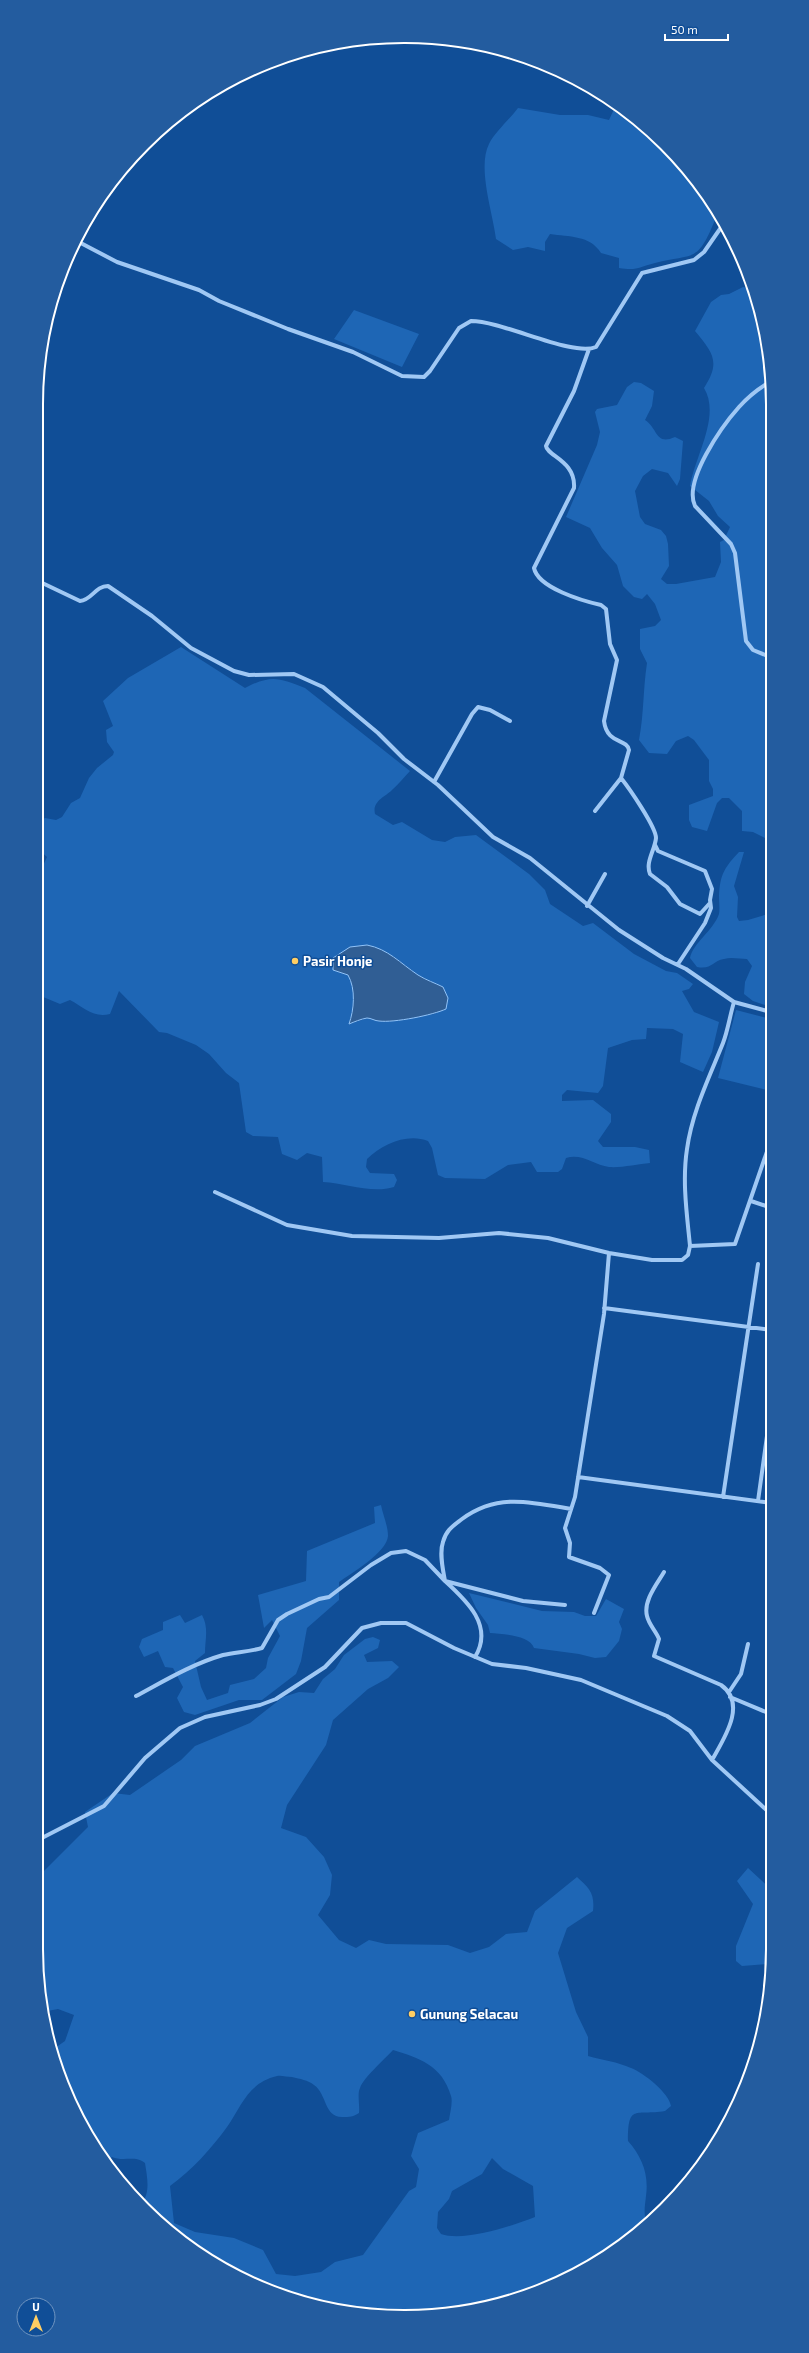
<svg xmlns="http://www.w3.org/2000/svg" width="809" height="2353" viewBox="0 0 809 2353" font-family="'Exo 2',sans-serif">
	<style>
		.green { fill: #1e66b5; fill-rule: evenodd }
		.water { fill: #305e94; stroke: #91c3f8 }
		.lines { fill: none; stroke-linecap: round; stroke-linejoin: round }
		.minor { stroke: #a0c8f4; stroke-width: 4 }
		.poi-dot { fill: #ffce63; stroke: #104e97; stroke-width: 1.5 }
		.labels { text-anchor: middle; stroke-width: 3; stroke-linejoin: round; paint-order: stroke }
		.poi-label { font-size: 13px; font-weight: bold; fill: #fff; stroke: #104e97; text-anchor: start }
		.rim { fill: none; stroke: #fff; stroke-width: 2 }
	</style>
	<rect width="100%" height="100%" fill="#104e97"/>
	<!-- green -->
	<path class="green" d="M615,107L682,162L708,204L707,207L715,220C697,264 694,253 655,263C638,267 638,271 619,268V258L601,253C590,235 569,237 550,234L545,242V251L528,247L513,250L496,239C493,213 477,168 489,144C495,132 509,120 518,108L560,115H588L609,120Z
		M743,287L752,289L770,357L771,841L753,832L742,831V811L729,798H722L717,803L707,831L692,827L689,820V805L713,796V789L709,781V760L694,740L688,736L676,741L667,754L649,753L639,740C644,714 643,689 647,663L640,649V629L655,626L661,620L655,604L647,594L642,599L634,597L623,586L617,565L602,548L590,528L566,517L597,445L600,432L595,412L597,409L617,405L627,387L634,382L641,383L654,391L652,406L645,420C658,428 655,446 675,437L683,441L680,479L677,486L668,473L652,469L643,476L635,491L640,517L645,524L661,530L666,536L668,544L669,566L661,579L667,584H676L715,577L721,562L720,542L724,540L730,527L718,516L709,501L690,486C695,456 721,416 704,388C721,362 713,353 695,331L711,302L721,295L729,294Z
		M354,310L419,334L402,367L334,339Z
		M181,647L245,688C272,674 279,678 305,688L410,771C404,777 399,784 392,790C385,797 372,801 375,814L393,825L402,822L432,840L445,842L455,837L476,835L529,874L545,890L550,904L583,926L593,923L634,954L666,971L677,973L693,984L689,989L682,991L694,1012L719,1022L712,1052L703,1072L680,1062L683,1034L673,1029L647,1028L646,1039L632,1040L608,1048L603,1086L598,1093L567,1090L562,1095V1101L593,1100L611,1114V1122L598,1141L603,1147H635L649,1150L650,1163C638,1164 621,1168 609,1167C594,1165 582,1153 566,1158L562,1169L558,1172H537L531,1162L508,1165L485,1179L445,1178L438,1175L432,1148L428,1141C407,1133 383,1144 367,1159L366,1167L370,1173L394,1174L397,1180L394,1187C371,1194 346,1183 323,1182L322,1157L307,1153L297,1160L282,1154L278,1137L253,1136L246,1132L239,1083L226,1073L209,1054L196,1045L167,1033L159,1032L119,991L110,1014C93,1018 85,1008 70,1000L60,1004L36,994V881L47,857L36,847C36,838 36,823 45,818L56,820L62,817L71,803L80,798L89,778L97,768L113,755L114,752L107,742L106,730L113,726L103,701L128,678ZM393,956L418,975L443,987L435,1014L415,1016L407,1019L379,1021L368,1018L349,1024C353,1009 356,990 348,975Z
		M739,852H744L734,886L738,897L737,917L739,921L748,920L771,913V1007L753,1001L744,994L745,982L752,966L747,959C740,959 731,957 724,959C712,961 712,970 697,967L690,958C693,943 713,931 719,914C720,909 719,901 719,896C720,874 725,867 739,852Z
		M736,1010L771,1019V1091L718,1078Z
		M381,1505C383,1515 388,1526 388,1536C387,1552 352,1573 339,1582V1600L307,1628L301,1661L296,1674L262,1700H239L195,1715L184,1712L177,1698L183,1687L173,1668L165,1667L158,1651L144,1657L139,1647L142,1639L163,1630V1622L180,1615L185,1623L202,1615C209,1628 205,1639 205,1653L195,1661L201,1687L207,1700L228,1693L230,1685L254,1679L266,1668L268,1658L280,1636L272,1620L264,1628L258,1595L306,1581L307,1551L375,1523L374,1507Z
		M469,1593L542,1611L574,1612L585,1616H596L606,1599L624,1609L619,1622L622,1629L619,1641L606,1657L595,1658L579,1654L534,1648C530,1635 502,1634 490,1633L488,1625L476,1608Z
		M373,1637L380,1640L378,1648L364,1655L367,1662L392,1661L399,1667L388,1678L368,1689L333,1720L326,1745L287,1805L281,1828L306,1837L324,1857L332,1875L330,1895L318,1915L339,1940L356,1948L369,1940L386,1944L448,1945L470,1953L489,1947L506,1934L527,1932L535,1911L577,1877C589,1888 595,1893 593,1911L567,1928L558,1953L576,2012L588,2037V2056C602,2060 618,2062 631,2068C644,2073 669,2093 671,2106L665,2111C635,2116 628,2103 628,2141C642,2157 649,2174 646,2196C645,2206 643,2214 647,2224L609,2255L500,2304L428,2316L357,2314L241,2279L180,2241L141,2204C151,2193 147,2177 145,2163C135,2155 123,2162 112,2157L108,2160L64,2089L52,2050L65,2041L74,2015L58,2009L42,2012L36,1950L41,1932L36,1929L37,1878L88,1827L85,1812L113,1793L130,1795L181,1760L195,1746L250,1723L283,1697L299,1692L314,1693L323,1679L335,1669L344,1655L365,1639ZM393,2050C419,2058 442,2065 451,2096C453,2102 450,2113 449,2120L418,2133L411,2156L419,2169L416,2187L409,2191L363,2255L335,2262L321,2272L295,2276L276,2274L263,2250L234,2238L195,2232L174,2223L170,2186C193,2169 211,2149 227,2127C242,2105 248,2083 277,2076C281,2075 287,2077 292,2077C300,2079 308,2080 314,2085C327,2094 324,2117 342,2117C350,2117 353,2117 359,2113C360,2105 357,2094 360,2088C364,2077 384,2060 393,2050ZM492,2158L503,2169L533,2186L535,2217C512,2226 464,2242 441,2234L437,2228L438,2212L449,2199L452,2191L482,2174Z
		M748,1868L773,1891L772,1956L767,1964L742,1966L736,1961V1946L753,1904L737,1881Z"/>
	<!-- water -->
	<path class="water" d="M367,945C388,949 400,963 418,975C426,980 435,983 443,987L448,998L446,1009C433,1015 394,1023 379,1021C375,1021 371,1018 367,1018C361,1019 354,1022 349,1024C354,1010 356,989 348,975L333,970V958L350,947Z"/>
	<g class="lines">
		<!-- minor -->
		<path class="minor" d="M75,240L117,262L199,290L219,301L288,329L353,352L402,376L424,377L430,371L459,328L471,321C503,321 572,357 596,347L642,273L694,260L704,252L722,226
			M589,349L574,391L546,446C547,456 576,461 574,488L534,568C538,588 583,601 601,605L606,609L610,644L617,660L604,721C607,745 627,738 629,750L621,778L595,811
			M770,382C759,388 747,398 739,407C722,426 683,481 695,506L731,544L735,553L746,641L753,650L770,657
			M36,580L80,601C92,600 95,586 108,586L152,616L191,648L234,671L249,675L294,674L323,687L378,733L404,759L438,785L493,837L530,858L619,930L663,958L686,969L734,1002L771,1012
			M36,591L40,583
			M621,778C629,788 656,827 656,838C655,850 645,862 650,874L667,887L680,904L700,914L710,903
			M434,782L472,714L478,707L490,710L510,721
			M655,845L658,851L705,871L712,889L710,900L711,908L705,923L678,964
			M587,906L605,874
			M215,1192L287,1225L352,1236L439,1238L499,1233L548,1238L609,1253L652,1260H682L688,1255L690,1246C687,1215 682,1181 687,1149C692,1112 709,1078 723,1043C728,1030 730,1015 734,1002
			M751,1201L772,1208
			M690,1246L735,1244L771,1140
			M604,1308L772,1330
			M578,1477L772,1503
			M723,1497L758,1264
			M758,1501L772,1400
			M664,1572C657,1584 643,1601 647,1616C649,1625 656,1631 659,1639L654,1656L721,1685C748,1704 723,1740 712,1760
			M594,1613L609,1575L600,1568L569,1557L570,1543L565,1528L575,1497L604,1314L609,1253
			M475,1657C494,1626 467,1601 445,1581C443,1570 439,1553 443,1542C446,1530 453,1526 462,1519C497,1493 531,1502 571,1509
			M729,1692L741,1674L748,1644
			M136,1696C164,1681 192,1664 223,1655C235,1652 248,1652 262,1648L278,1620L287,1614L319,1599L329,1597L371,1565L391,1553L406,1551L425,1560L445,1581L523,1601L565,1605
			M730,1697L773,1715
			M36,1841L104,1806L145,1758L180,1728L205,1717L260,1705L276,1699L325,1667L362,1628L381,1623H406L454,1648L492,1664L526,1668L581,1680L667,1716L690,1731L712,1760L773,1816"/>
	</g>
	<!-- markers -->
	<g class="poi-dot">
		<circle cx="295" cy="961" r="4"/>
		<circle cx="412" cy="2014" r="4"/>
	</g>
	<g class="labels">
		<!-- poi labels -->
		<g class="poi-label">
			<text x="303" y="966">Pasir Honje</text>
			<text x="420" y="2019">Gunung Selacau</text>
		</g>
	</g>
	<!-- crop -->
	<path d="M0 0H809V2353H0ZM404 43H405A361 361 0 0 1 766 404V1949A361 361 0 0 1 405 2310H404A361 361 0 0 1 43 1949V404A361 361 0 0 1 404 43Z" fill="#235c9f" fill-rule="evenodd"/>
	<path class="rim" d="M404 43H405A361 361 0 0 1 766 404V1949A361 361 0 0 1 405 2310H404A361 361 0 0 1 43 1949V404A361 361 0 0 1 404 43Z"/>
	<!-- north arrow -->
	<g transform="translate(36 2317)"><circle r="19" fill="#104e97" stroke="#7095c1"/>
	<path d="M0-3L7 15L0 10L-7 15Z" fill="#ffce63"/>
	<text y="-6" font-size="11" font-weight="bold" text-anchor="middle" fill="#ffffff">U</text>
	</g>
	<!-- scale -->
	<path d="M665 34v6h63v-6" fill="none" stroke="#ffffff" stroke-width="2"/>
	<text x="671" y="34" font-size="12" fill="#ffffff" stroke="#104e97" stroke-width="3" paint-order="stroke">50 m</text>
</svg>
